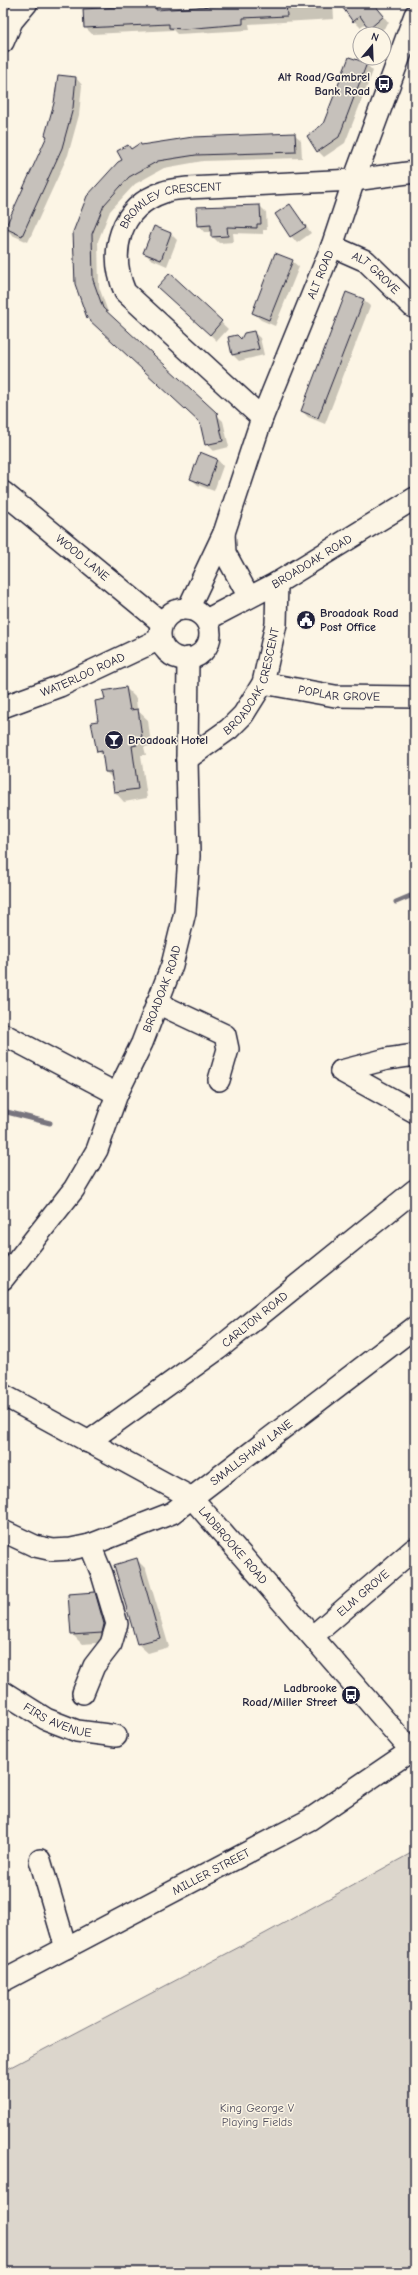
<svg xmlns="http://www.w3.org/2000/svg" width="418" height="2275" viewBox="0 0 418 2275" font-family="'Comic Neue',sans-serif">
	<style>
		.green { fill: #dcd6cc; stroke: #7f7c84 }
		.shadow { fill: #0003 }
		.lines { fill: none; stroke-linecap: round; stroke-linejoin: round }
		.stream { stroke: #78757e; stroke-width: 5 }
		.building { fill: #c6c1bb; stroke: #22223b }
		.minor-casing { stroke: #22223b; stroke-width: 24 }
		.minor { stroke: #fcf5e5; stroke-width: 21 }
		.labels { text-anchor: middle; stroke-width: 3; stroke-linejoin: round; paint-order: stroke }
		.poi-label { font-size: 12px; font-weight: bold; fill: #22223b; stroke: #fcf5e5; text-anchor: end }
		.street-label { font-size: 12px; fill: #22223b; stroke: #fcf5e5 }
		.park-label { font-size: 12px; fill: #504f5f; stroke: #fcf5e5 }
	</style>
	<rect width="100%" height="100%" fill="#fcf5e5"/>
	<filter id="ink" filterUnits="userSpaceOnUse"><feTurbulence type="fractalNoise" baseFrequency=".025" numOctaves="2"/><feDisplacementMap in="SourceGraphic" scale="8" xChannelSelector="R" yChannelSelector="G"/><feConvolveMatrix kernelMatrix="1 2 1 2 8 2 1 2 1" color-interpolation-filters="sRGB"/></filter>
	<g filter="url(#ink)">
		<!-- green -->
		<path class="green" d="M415,1851V2272H3V2071L266,1933Z"/>
		<!-- shadow -->
		<path class="shadow" d="M256,3H333L334,19L249,24L250,30L177,34L173,30L92,34L85,27L155,6L160,11Z
			M352,3H373L389,23L378,34L366,23L360,27L354,21Z
			M366,64L373,71L345,143L324,157L318,151L324,125Z
			M76,78L82,85L79,115L68,155L28,242L12,235L6,228Z
			M415,116V122L412,119Z
			M294,134L301,140L302,158L203,161L164,168L135,184L110,211L98,241L99,287L109,315L223,421L229,447L213,451L206,444L201,423L95,325L74,232L131,149L141,146Z
			M290,205L311,233L297,243L291,236Z
			M260,206L266,212L267,230H263V234L233,233L234,242L219,243L212,236V232H204L198,225Z
			M171,234L177,240L167,266L151,259L144,253Z
			M292,261L299,267L275,326L261,320L254,314Z
			M170,274L228,329L217,341L165,293Z
			M363,300L370,306L325,424L308,417L302,411Z
			M253,332L260,338L264,355L239,361L233,355L229,338L242,341Z
			M217,459L223,466L214,491L198,485L191,479Z
			M126,688L136,698L137,710L148,720L151,746L144,747L146,755H141L147,798L124,802L115,792L113,779L106,772L104,757L98,751L99,722L106,700Z
			M137,1560L146,1569L169,1647L148,1653L138,1644Z
			M94,1593L104,1603L111,1642L82,1644L72,1634Z"/>
		<g class="lines">
			<!-- stream -->
			<path class="stream" d="M396,902L415,894
				M3,1111L50,1123"/>
		</g>
		<!-- building -->
		<path class="building" d="M255,3H286L287,16L243,18V24L184,29L169,28V24L84,28L83,9L156,5V10Z
			M349,3H375L374,4L384,16L369,29L360,16L353,22L343,8Z
			M349,57L367,63L339,137L317,152L307,136L323,124Z
			M58,75L76,77L73,108L62,148L22,236L5,228L47,136L45,135L54,103Z
			M295,133L296,152L196,155L158,161L129,177L104,205L92,234L93,280L103,308L217,413L223,441L205,445L200,423L87,318L75,284L73,232L87,196L118,162L122,160L117,151L128,145L131,149L140,143L141,145L193,137Z
			M290,204L306,227L290,237L275,214Z
			M260,205L261,224H257V228L227,227L228,236L211,237V225L197,226L196,207Z
			M154,226L171,233L161,260L143,253Z
			M275,253L293,260L269,320L252,313Z
			M170,273L222,321L210,335L157,287Z
			M346,292L364,299L318,418L301,411Z
			M254,331L259,349L232,355L228,337L237,335L241,339L244,333Z
			M200,452L217,459L208,486L190,479Z
			M126,687L130,710L138,709L142,737L135,738L137,745L132,746L138,789L114,792L111,772H105L102,751L97,752L91,722L98,721L95,701L105,699L103,691Z
			M137,1558L160,1638L137,1644L114,1565Z
			M95,1592L104,1624L102,1633L71,1635L68,1594Z"/>
		<g class="lines">
			<!-- minor casing -->
			<g class="minor-casing">
				<g id="minor">
					<path d="M3,42L12,21L27,3"/>
					<path id="s1" d="M332,246L366,261L413,307"/>
					<path id="s2" d="M262,418L125,292C108,252 119,207 164,192C171,189 180,189 188,188L354,180L415,172"/>
					<path id="s3" d="M3,492L162,623"/>
					<path d="M224,533L225,553L249,597"/>
					<path id="s4" d="M188,609L224,533L262,418L332,246L354,180L415,15"/>
					<circle cx="185" cy="634" r="25"/>
					<path id="s5" d="M206,620L277,583L415,498"/>
					<path id="s6" d="M263,683L335,696L415,697"/>
					<path id="s7" d="M3,707L60,686L160,639"/>
					<path id="s8" d="M187,759L229,729L243,715L263,683L276,624L277,583"/>
					<path d="M157,1003L225,1035L228,1049L219,1080"/>
					<path d="M3,1034L117,1094"/>
					<path d="M341,1071L415,1112"/>
					<path d="M341,1071L387,1059L415,1055"/>
					<path id="s9" d="M3,1279L74,1189L97,1150L117,1094L142,1043L172,965L185,912L189,856L187,759L188,658"/>
					<path id="s10" d="M3,1395L192,1498L415,1755"/>
					<path id="s11" d="M88,1442L218,1349L415,1190"/>
					<path id="s12" d="M3,1531L35,1546L53,1550L71,1549L90,1545L172,1513L415,1327"/>
					<path id="s13" d="M313,1636L414,1549"/>
					<path id="s14" d="M3,1692L46,1719L77,1731L116,1736"/>
					<path d="M83,1693L94,1666L111,1644L117,1624L102,1574L90,1545"/>
					<path d="M40,1860L66,1948"/>
					<path id="s15" d="M3,1981L309,1820L415,1748"/>
				</g>
			</g>
			<!-- minor -->
			<use href="#minor" class="minor"/>
		</g>
	</g>
	<!-- icons -->
	<defs>
		<g id="bus-disc" transform="scale(1)"><circle r="9.5" fill="#22223b" stroke="#fcf5e5"/><path d="M-5-6H5V4H4V6H2V4H-2V6H-4V4H-5ZM-3.5-4V0h7V-4ZM-3.5 1.2v1.5H-2V1.2ZM2 1.2v1.5H3.5V1.2Z" fill="#fff"/></g>
		<g id="civic-disc" transform="scale(1)"><circle r="9.5" fill="#22223b" stroke="#fcf5e5"/><path d="M-.6-6.5H3V-4.5H.6V-3L4-1V1h2V6H-6V1h2V-1L-.6-3ZM-1.2 2.5V6h2.4V2.5Z" fill="#fff"/></g>
		<g id="bar-disc" transform="scale(1)"><circle r="9.5" fill="#22223b" stroke="#fcf5e5"/><path d="M-6-5H6L.8 .8V4.5H3.5V6h-7V4.5H-.8V.8Z" fill="#fff"/></g>
	</defs>
	<g fill-rule="evenodd">
		<use href="#bus-disc" x="384" y="84"/>
		<use href="#civic-disc" x="306" y="620"/>
		<use href="#bar-disc" x="114" y="740"/>
		<use href="#bus-disc" x="351" y="1695"/>
	</g>
	<g class="labels">
		<!-- poi labels -->
		<g class="poi-label">
			<text x="370" y="81">Alt Road/Gambrel<tspan x="370" dy="14">Bank Road</tspan></text>
			<text x="320" y="617" text-anchor="start">Broadoak Road<tspan x="320" dy="14">Post Office</tspan></text>
			<text x="128" y="744" text-anchor="start">Broadoak Hotel</text>
			<text x="337" y="1692">Ladbrooke<tspan x="337" dy="14">Road/Miller Street</tspan></text>
		</g>
		<!-- street labels -->
		<g class="street-label">
			<text dy="4" stroke="none"><textPath href="#s2" startOffset="309">BROMLEY CRESCENT</textPath></text>
			<text dy="4" stroke="none"><textPath href="#s1" startOffset="52">ALT GROVE</textPath></text>
			<text dy="4" stroke="none"><textPath href="#s4" startOffset="360">ALT ROAD</textPath></text>
			<text dy="4" stroke="none"><textPath href="#s3" startOffset="103">WOOD LANE</textPath></text>
			<text dy="4" stroke="none"><textPath href="#s5" startOffset="121">BROADOAK ROAD</textPath></text>
			<text dy="4" stroke="none"><textPath href="#s7" startOffset="86">WATERLOO ROAD</textPath></text>
			<text dy="4" stroke="none"><textPath href="#s8" startOffset="106">BROADOAK CRESCENT</textPath></text>
			<text dy="4" stroke="none"><textPath href="#s6" startOffset="77">POPLAR GROVE</textPath></text>
			<text dy="4" stroke="none"><textPath href="#s9" startOffset="334">BROADOAK ROAD</textPath></text>
			<text dy="4" stroke="none"><textPath href="#s11" startOffset="207">CARLTON ROAD</textPath></text>
			<text dy="4" stroke="none"><textPath href="#s12" startOffset="279">SMALLSHAW LANE</textPath></text>
			<text dy="4" stroke="none"><textPath href="#s10" startOffset="278">LADBROOKE ROAD</textPath></text>
			<text dy="4" stroke="none"><textPath href="#s13" startOffset="66">ELM GROVE</textPath></text>
			<text dy="4" stroke="none"><textPath href="#s14" startOffset="62">FIRS AVENUE</textPath></text>
			<text dy="4" stroke="none"><textPath href="#s15" startOffset="235">MILLER STREET</textPath></text>
		</g>
		<!-- park labels -->
		<g class="park-label">
			<text x="257" y="2112">King George V<tspan x="257" dy="14">Playing Fields</tspan></text>
		</g>
	</g>
	<!-- margin -->
	<rect width="418" height="2275" fill="none" stroke="#fcf5e5" stroke-width="16"/>
	<rect x="8" y="8" width="402" height="2259" fill="none" stroke="#22223b" stroke-width="1.5" filter="url(#ink)"/>
	<!-- north arrow -->
	<g transform="translate(372 46) rotate(19)"><circle r="19" fill="#fcf5e5" stroke="#a5a1a1"/>
	<path d="M0-3L7 15L0 10L-7 15Z" fill="#22223b"/>
	<text y="-6" font-size="11" font-weight="bold" text-anchor="middle" fill="#22223b">N</text>
	</g>
</svg>
